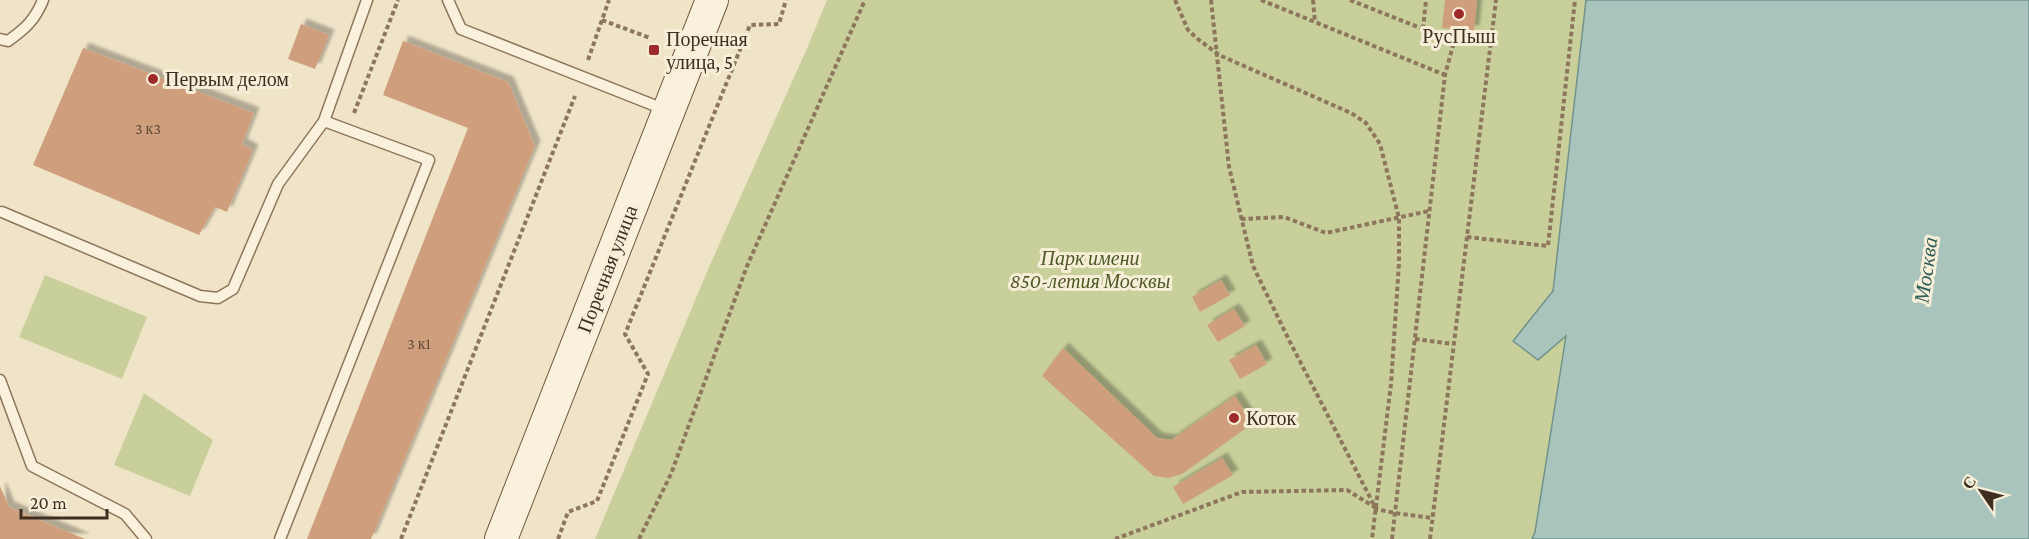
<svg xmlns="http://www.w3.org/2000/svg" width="2029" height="539" viewBox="0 0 2029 539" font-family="'Crimson Pro',serif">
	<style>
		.green { fill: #c9cf9b }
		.water { fill: #a9c4bc; stroke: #6f938a; stroke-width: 1.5 }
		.building { fill: #cf9f7d; filter: url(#shadow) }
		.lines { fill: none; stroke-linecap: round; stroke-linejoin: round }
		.lane-casing { stroke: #8d765c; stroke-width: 13 }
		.secondary-casing { stroke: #6f573f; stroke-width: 34 }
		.path { stroke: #8d765c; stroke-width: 4; stroke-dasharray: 4.5 3; stroke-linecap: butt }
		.lane { stroke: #faf1dc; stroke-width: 10 }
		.secondary { stroke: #faf1dc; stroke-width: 32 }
		.poi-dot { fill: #9e2a2b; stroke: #f7eed8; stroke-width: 2 }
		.labels { text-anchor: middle; stroke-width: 6; stroke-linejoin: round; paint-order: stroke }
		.number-label { font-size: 16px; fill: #624a37 }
		.poi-label { font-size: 20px; fill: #3d2e20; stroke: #f7eed8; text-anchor: start }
		.park-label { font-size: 20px; font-style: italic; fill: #4d5a26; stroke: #f7eed8 }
		.street-label { font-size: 20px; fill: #3d2e20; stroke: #f7eed8 }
		.water-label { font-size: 21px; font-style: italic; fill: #2f5d5a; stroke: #f7eed8 }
	</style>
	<defs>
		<filter id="shadow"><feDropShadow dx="5.5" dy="-5.5" stdDeviation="1.5" flood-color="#0004"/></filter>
	</defs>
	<rect width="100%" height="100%" fill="#f0e4c8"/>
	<!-- green -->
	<path class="green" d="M827,0H1586L1553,291L1513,341L1566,335L1535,532L1532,539H595L709,267L808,46Z
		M45,275L147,317L122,379L19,337Z
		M144,393L213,440L190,496L114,465Z"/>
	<!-- water -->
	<path class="water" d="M1586,0H2029V539H1532L1535,532L1566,336L1538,360L1513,341L1553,291Z"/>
	<!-- building -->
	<path class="building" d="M1445,0H1477L1474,31L1442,28Z
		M301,24L329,35L315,69L288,59Z
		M403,41L508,82L535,146L371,539H307L468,128L383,95Z
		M83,48L254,113L242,144L253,150L227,212L215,207L199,235L33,165Z
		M1221,280L1230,295L1200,312L1192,297Z
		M1234,309L1245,326L1218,342L1207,325Z
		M1256,345L1267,364L1240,379L1229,360Z
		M1063,348L1157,438L1171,440L1235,396L1253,423L1182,474L1169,478L1154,476L1042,376Z
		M1222,458L1233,475L1183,504L1173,487Z
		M0,486L9,507L85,539H0Z"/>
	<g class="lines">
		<!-- lane casing -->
		<g class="lane-casing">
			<path id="lane" d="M448,0L461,29L666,110
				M0,39L8,41C25,29 35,20 43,0
				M2,212L200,296L218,298L233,289L278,184L324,121
				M0,380L32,466L125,514L146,539
				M280,539L429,160L324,121L367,0"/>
		</g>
		<!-- secondary casing -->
		<g class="secondary-casing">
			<path id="secondary" d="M501,539L712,0"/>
		</g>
		<!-- path -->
		<path class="path" d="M1175,0L1188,30L1199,40L1219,55L1351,113L1366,123L1380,144L1399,218V263L1391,384L1372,539
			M1211,0L1229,167L1253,266L1289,340L1376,509L1395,513L1432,518
			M1261,0L1445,75
			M1313,0L1315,22
			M1350,0L1423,29L1455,38L1490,43
			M602,20L650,38
			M1423,29L1426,0
			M588,60L609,0
			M354,113L398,0
			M1241,219L1284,217L1326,233L1429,211
			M1467,237L1548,246L1575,0
			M1415,339L1453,344
			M401,539L575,96
			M558,539L568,512L597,501L648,374L625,334L750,25L779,24L786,0
			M639,539L671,474L747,266L865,0
			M1115,539L1242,492L1347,490L1376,508
			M1392,539L1445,75L1455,38
			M1430,539L1496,0"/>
		<!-- lane -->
		<use href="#lane" class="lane"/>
		<!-- secondary -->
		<use href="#secondary" class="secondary"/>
	</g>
	<!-- markers -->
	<g class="poi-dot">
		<circle cx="1459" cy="14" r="6"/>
		<rect x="648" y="44" width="12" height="12" rx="3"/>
		<circle cx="153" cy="79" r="6"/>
		<circle cx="1234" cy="418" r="6"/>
	</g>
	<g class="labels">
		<!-- number labels -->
		<g class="number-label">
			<text x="148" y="134">3 к3</text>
			<text x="419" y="349">3 к1</text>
		</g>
		<!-- poi labels -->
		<g class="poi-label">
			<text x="1459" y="43" text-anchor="middle">РусПыш</text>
			<text x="666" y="46">Поречная<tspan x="666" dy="23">улица, 5</tspan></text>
			<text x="165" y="86">Первым делом</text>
			<text x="1246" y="425">Коток</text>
		</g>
		<!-- park labels -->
		<g class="park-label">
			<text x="1090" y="265">Парк имени<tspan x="1090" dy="23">850-летия Москвы</tspan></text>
		</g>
		<!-- street labels -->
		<g class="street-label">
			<text transform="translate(607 269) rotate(-69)" y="7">Поречная улица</text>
		</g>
		<!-- water labels -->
		<g class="water-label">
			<text transform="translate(1926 270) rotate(-82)" y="7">Москва</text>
		</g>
	</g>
	<!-- north arrow -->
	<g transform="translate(1981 491) rotate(305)" stroke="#f7eed8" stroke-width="4.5" paint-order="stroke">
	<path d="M0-4.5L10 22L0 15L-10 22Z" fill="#3d2e20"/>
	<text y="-9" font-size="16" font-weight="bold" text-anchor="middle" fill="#3d2e20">С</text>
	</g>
	<!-- scale -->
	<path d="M21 509v9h86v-9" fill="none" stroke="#3d2e20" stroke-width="3"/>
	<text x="30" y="509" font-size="18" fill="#3d2e20" stroke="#f7eed8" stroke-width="4.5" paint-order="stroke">20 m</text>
</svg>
